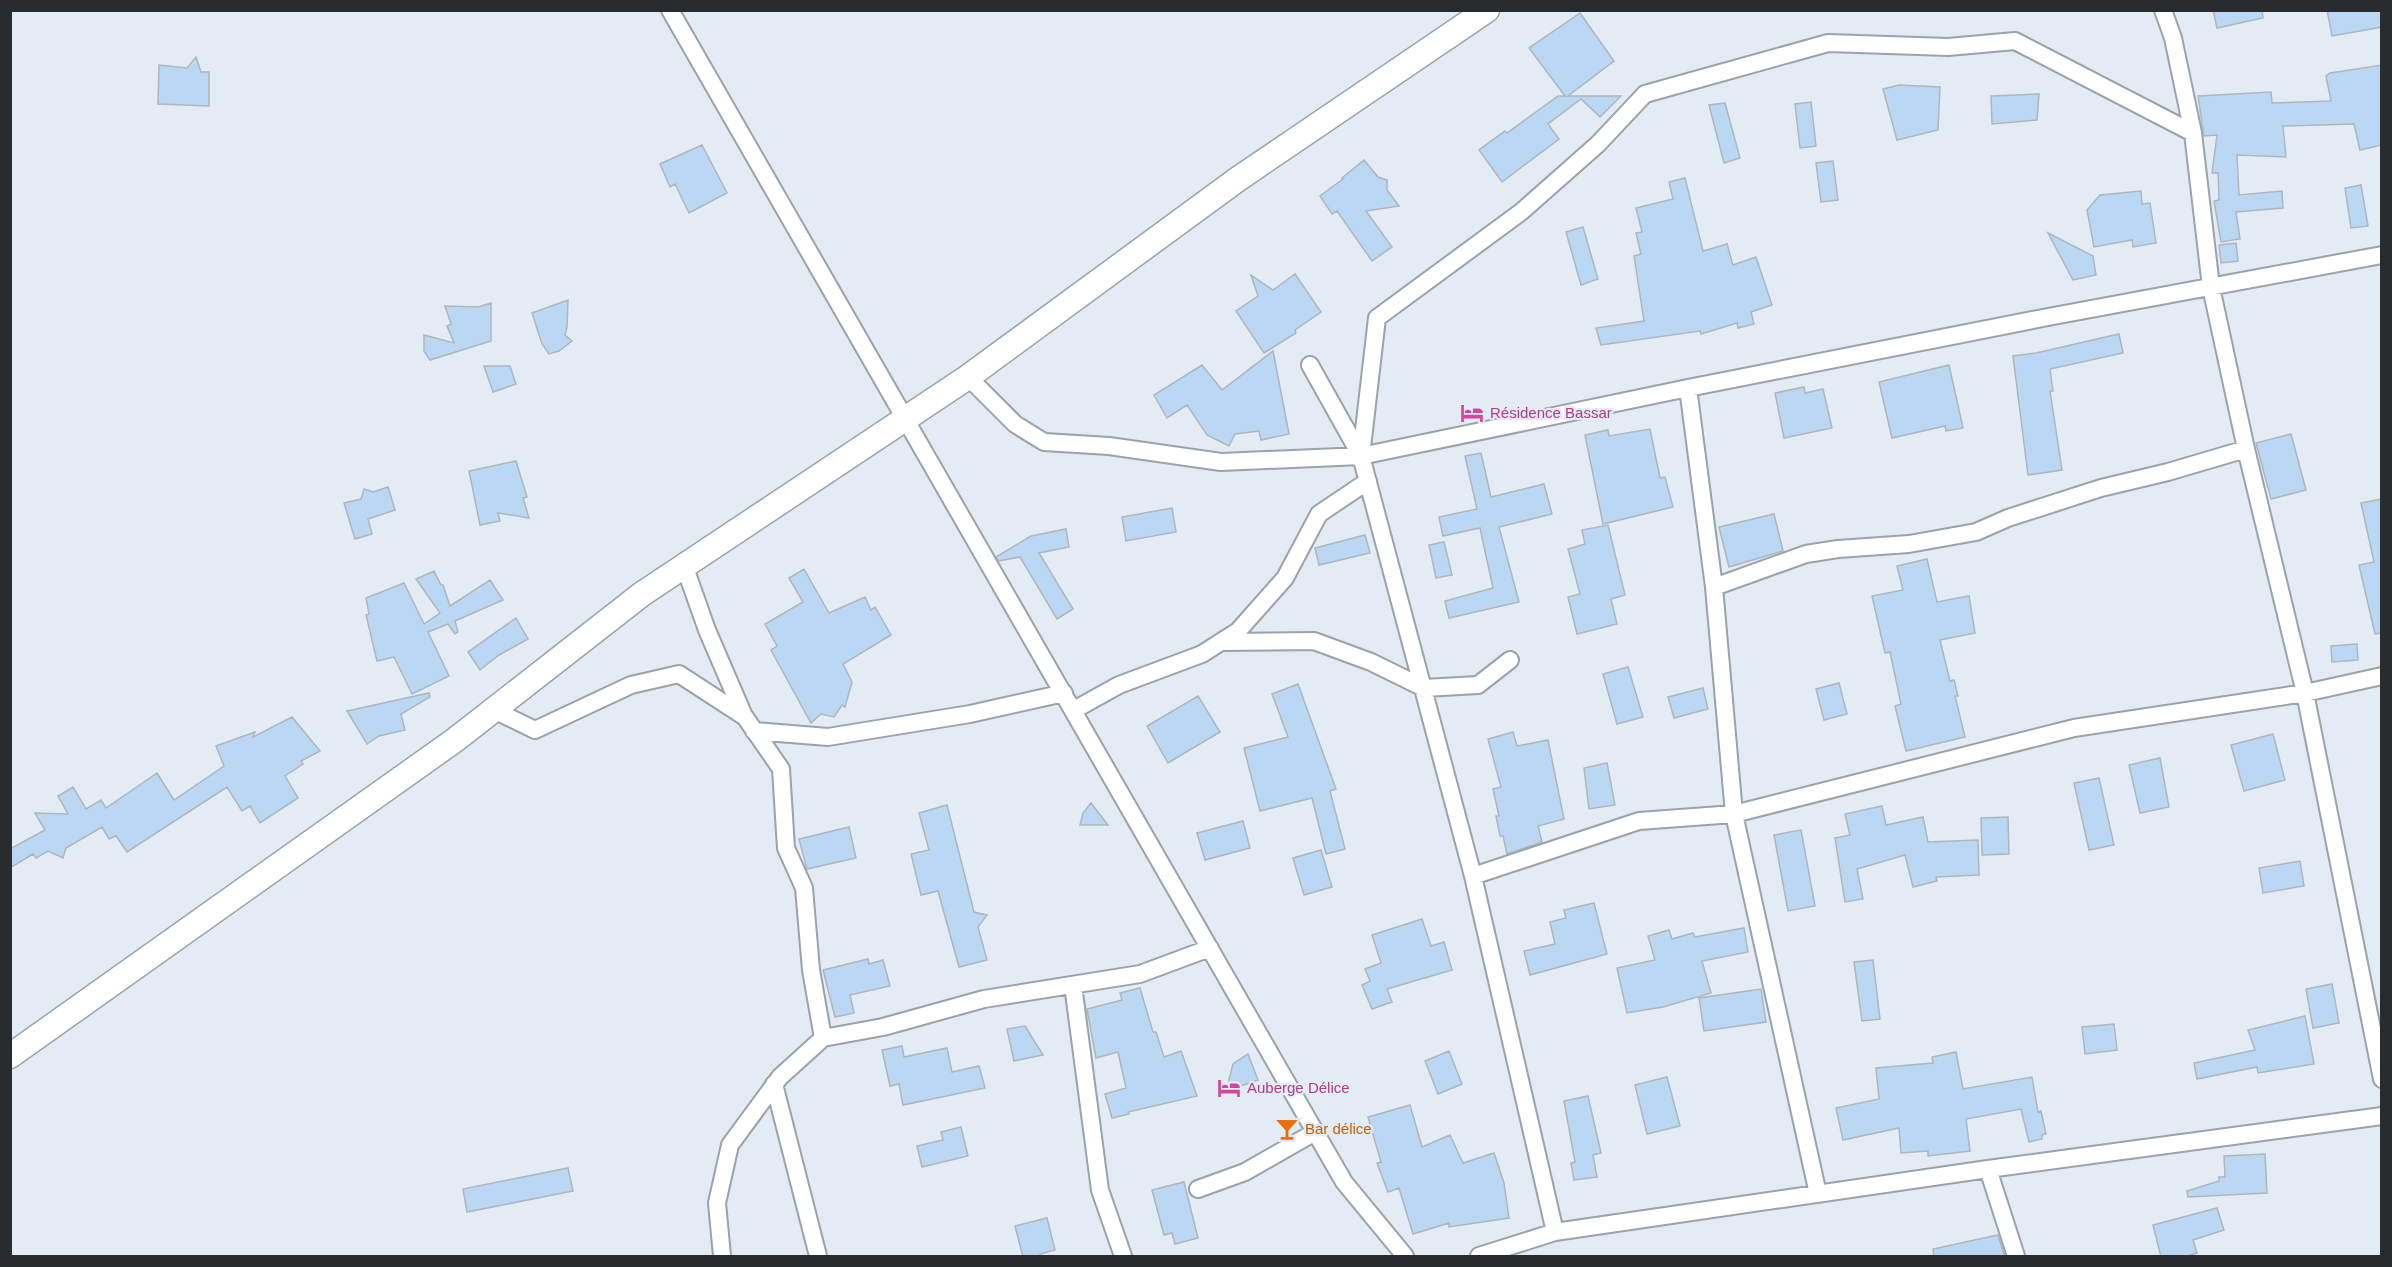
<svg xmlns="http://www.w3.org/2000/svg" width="2392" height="1267" viewBox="0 0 2392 1267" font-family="Arial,sans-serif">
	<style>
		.building { fill: #bad7f4; stroke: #aeb6be; stroke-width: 1.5 }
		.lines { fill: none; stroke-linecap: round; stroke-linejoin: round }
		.street-casing { stroke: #9aa2aa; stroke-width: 20 }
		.secondary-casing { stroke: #9aa2aa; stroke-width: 27 }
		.street { stroke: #fff; stroke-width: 16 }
		.secondary { stroke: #fff; stroke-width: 24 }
		.labels { text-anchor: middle; stroke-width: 4.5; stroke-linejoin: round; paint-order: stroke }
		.hotel-label { font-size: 15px; fill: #b23c85; stroke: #e3ecf4; text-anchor: start }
		.food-label { font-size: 15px; fill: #c56008; stroke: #e3ecf4; text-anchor: start }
	</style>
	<rect width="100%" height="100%" fill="#e3ecf4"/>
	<!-- building -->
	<path class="building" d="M2213,10H2262L2263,18L2217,28Z
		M2327,10H2382V27L2332,36Z
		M1580,13L1614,61L1568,96H1621L1600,117L1581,99L1548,124L1559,139L1502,182L1479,150L1505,131L1507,133L1558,96H1565L1529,48Z
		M196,57L201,72H209V106L158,104L159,65L187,68Z
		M2382,65V145L2360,150L2354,124L2283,126L2286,157L2237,155L2239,195L2282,191L2283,208L2236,212L2240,239L2221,242L2214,201L2219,200L2218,173H2212L2217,135L2204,136L2198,96L2271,92L2272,103L2331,101L2326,76L2330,73Z
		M1899,85L1940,87L1938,130L1897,140L1883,89Z
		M2039,94L2037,120L1992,124L1991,96Z
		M1811,102L1816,146L1800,148L1795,104Z
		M1725,103L1740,158L1724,163L1709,105Z
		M702,145L727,193L689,213L675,184L670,187L660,164Z
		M1364,160L1378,177L1387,180V190L1399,206L1366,211L1392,247L1372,261L1337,211L1332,214L1320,196L1343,179L1342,178Z
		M1833,161L1838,200L1821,202L1816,163Z
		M1685,178L1703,251L1727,244L1733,265L1756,257L1772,305L1751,312L1754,324L1738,328L1737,323L1701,334L1700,331L1601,345L1596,328L1644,321L1634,256L1641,254L1636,233L1642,232L1636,208L1673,199L1669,182Z
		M2361,185L2368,226L2351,228L2345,188Z
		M2141,191L2142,204L2150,203L2156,243L2133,247L2132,240L2094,247L2087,210L2100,195Z
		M1583,227L1598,279L1581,285L1566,232Z
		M2048,233L2093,256L2096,275L2073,280Z
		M2236,243L2238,261L2221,263L2219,245Z
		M1295,274L1321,312L1295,330L1296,333L1264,353L1236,311L1258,296L1251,275L1273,290Z
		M568,300L567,327L565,335L572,341L559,351L549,354L542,344L532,313Z
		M491,303V341L430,360L424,351V335L454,343L447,326L451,324L445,306L478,307Z
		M2119,334L2123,353L2050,369L2053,391H2050L2062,470L2028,475L2013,356L2036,353Z
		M1273,351L1289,434L1261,440L1259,431L1235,434L1229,446L1207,435L1187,405L1167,418L1154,395L1202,365L1222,390Z
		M1949,365L1963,428L1946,431L1945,426L1892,438L1879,382Z
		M484,366H510L516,384L493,392Z
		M1804,387L1805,393L1823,389L1832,428L1784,438L1775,393Z
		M1650,429L1660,478L1665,477L1673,507L1603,524L1585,435L1608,430L1609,436Z
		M2291,434L2306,490L2271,499L2256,443Z
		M1481,453L1491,497L1544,484L1552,514L1499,527L1519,602L1449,618L1445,601L1493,588L1480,528L1443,536L1439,517L1477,509L1465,456Z
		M516,461L527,497L523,498L529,518L498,513L500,521L480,525L469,471Z
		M388,487L395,510L368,519L372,534L355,539L344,503L361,499L364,489L373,492Z
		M2382,499V633L2375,634L2359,565L2374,562L2361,503Z
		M1172,508L1176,532L1126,541L1122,517Z
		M1774,514L1783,551L1729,567L1719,527Z
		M1608,525L1625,595L1611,599L1617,624L1577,634L1568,597L1580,594L1568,549L1585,544L1582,530Z
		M1066,529L1069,547L1039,553L1073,609L1057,619L1020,557L999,561L996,557L1031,536Z
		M1365,535L1370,553L1319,565L1315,548Z
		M1444,542L1452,575L1436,578L1429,545Z
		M1927,559L1937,602L1969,596L1975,633L1940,640L1950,681L1954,680L1958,696H1955L1965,737L1906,751L1895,706L1901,704L1890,652L1885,653L1872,596L1903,590L1897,566Z
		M804,569L829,613L865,597L871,610L875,607L891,635L843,664L852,682L845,707L842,705L834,717L821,714L811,723L771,650L777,646L765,624L803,602L789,578Z
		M434,571L441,585H443L450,606L490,580L503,600L455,621L458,632L455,634L448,624L428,632L449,676L412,694L394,657L377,661L366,615L369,614L366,598L404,583L424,624L440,613L416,579Z
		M516,618L528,639L499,655L480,670L468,652Z
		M2357,644L2358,660L2332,662L2331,646Z
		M1628,667L1643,717L1617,724L1603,674Z
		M1839,683L1847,714L1824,720L1816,689Z
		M1298,684L1336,789L1330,791L1345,849L1326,854L1312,798L1260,811L1244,748L1288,737L1272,694Z
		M1703,688L1708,709L1674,718L1668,697Z
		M429,693L430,697L401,714L405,730L379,736L367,744L347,711Z
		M1198,696L1220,732L1168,763L1147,726Z
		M292,717L320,751L301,761L303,764L285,776L298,798L260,823L250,806L242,811L227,787L127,852L116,836L109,839L102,827L66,848L63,858L48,851L36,858L33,854L10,868V849L45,830L35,813L68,814L58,796L73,787L86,809L101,800L106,808L157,773L174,800L224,766L216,746L255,732L253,737Z
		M1513,732L1517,746L1548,740L1564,819L1538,826L1542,842L1507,854L1503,836H1500L1496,816H1499L1493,789L1501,787L1488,739Z
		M2273,734L2285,780L2244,791L2231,745Z
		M2160,758L2169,807L2140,813L2129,765Z
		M1607,763L1615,805L1589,809L1584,768Z
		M2099,778L2114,845L2089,850L2074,783Z
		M1091,803L1108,825H1080L1083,813Z
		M947,805L974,912L987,915L978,927L987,960L959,967L938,891L921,895L911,854L929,850L919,813Z
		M1882,806L1886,825L1923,817L1928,842L1978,840L1979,875L1936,877L1937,881L1913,887L1905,855L1857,869L1863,899L1845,902L1835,838L1850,835L1845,814Z
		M2008,817L2009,854L1982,855L1981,818Z
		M1243,821L1250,848L1205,860L1197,833Z
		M849,827L856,858L807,869L799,839Z
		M1801,830L1815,906L1788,911L1774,835Z
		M1321,850L1332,887L1304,895L1293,858Z
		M2300,861L2304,886L2263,893L2259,868Z
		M1594,903L1607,954L1530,975L1524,951L1555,944L1550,922L1566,918L1564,910Z
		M1422,919L1431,946L1444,942L1452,970L1387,989L1392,1002L1372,1009L1362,985L1370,981L1365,969L1381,963L1372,935Z
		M1744,928L1748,952L1702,961L1711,993L1663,1007L1627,1013L1617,968L1655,960L1648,936L1669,930L1672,939L1693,933L1695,937Z
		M868,959L869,964L883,960L890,986L850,995L854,1013L835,1017L823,970Z
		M1873,960L1880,1019L1862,1021L1854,962Z
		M2332,984L2339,1023L2313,1028L2306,989Z
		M1140,988L1153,1032H1156L1164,1057L1181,1051L1197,1096L1128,1112L1129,1114L1112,1118L1105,1094L1126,1088L1118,1052L1096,1058L1087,1009L1122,1000L1120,993Z
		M1761,989L1766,1022L1704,1031L1699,998Z
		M2305,1016L2314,1064L2258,1073L2257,1067L2197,1079L2194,1063L2255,1050L2248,1030Z
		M2114,1024L2117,1050L2085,1054L2082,1027Z
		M1025,1026L1043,1055L1014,1061L1007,1029Z
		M902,1046L904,1057L947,1048L952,1072L979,1066L985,1088L903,1105L899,1084L890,1086L882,1050Z
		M1449,1051L1462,1084L1438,1094L1425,1061Z
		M1956,1052L1963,1089L2032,1077L2038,1112L2041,1111L2046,1134L2042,1135V1139L2029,1142L2021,1109L1966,1119L1970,1151L1928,1156V1151L1901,1153L1899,1128L1843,1140L1836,1108L1879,1099L1876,1068L1933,1063L1932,1057Z
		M1248,1054L1258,1080L1226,1091L1233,1064Z
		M1667,1077L1680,1126L1647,1134L1635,1085Z
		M1588,1096L1601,1153L1593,1155L1597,1177L1574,1180L1571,1163L1575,1162L1564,1101Z
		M1410,1105L1422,1147L1450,1135L1463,1163L1494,1153L1504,1183L1509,1218L1449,1227V1223L1413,1234L1399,1188L1388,1192L1377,1163L1381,1162L1368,1117Z
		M961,1127L968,1156L922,1167L917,1146L943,1140L941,1132Z
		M2265,1154L2267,1193L2188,1197L2187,1191L2219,1181V1177H2225L2224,1156Z
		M568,1168L573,1191L467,1212L463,1189Z
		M1184,1182L1198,1238L1175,1244L1172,1233L1164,1235L1152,1190Z
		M2217,1208L2224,1230L2193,1240L2197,1253L2184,1257H2161L2153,1225Z
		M1047,1218L1055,1250L1040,1254V1257H1023L1015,1226Z
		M1998,1235L2005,1257H1934L1933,1249Z"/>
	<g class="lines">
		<!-- street casing -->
		<g class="street-casing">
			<path id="street" d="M670,10L1344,1182L1405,1256
				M2163,10L2173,38L2193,133
				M1310,365L1361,456L1473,876L1555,1232
				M968,377L1015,424L1044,442L1109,446L1221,462L1361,456L1688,388L2048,317L2382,255
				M1688,388L1714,587L1734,814L1818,1194
				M1361,456L1377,318L1521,212L1598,144L1645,94L1828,43L1948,47L2015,41L2193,133L2211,287L2246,449L2305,693L2382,1079
				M684,565L707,630L744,716
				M1714,587L1806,554L1838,549L1909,544L1976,532L2008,518L2101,488L2168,472L2246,449
				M1222,642L1314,641L1371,662L1424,688L1478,685L1510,660
				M494,710L535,730L631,685L679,674L745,717L781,769L786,848L804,888L811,970L823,1038
				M1074,710L1119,685L1202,654L1238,631L1285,578L1319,514L1368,481
				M754,731L828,737L970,714L1064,693
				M1473,876L1639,821L1734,814L2074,728L2305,693L2382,676
				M1073,985L1100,1190L1123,1256
				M774,1084L818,1256
				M1988,1169L2016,1256
				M1198,1189L1245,1172L1315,1132
				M722,1256L717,1203L730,1145L780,1077L823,1038L883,1027L984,999L1140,974L1210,948
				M1479,1256L1555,1232L1988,1169L2382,1116"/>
		</g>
		<!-- secondary casing -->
		<g class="secondary-casing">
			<path id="secondary" d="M10,1056L455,740L642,594L968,377L1238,179L1487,10"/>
		</g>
		<!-- street -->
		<use href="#street" class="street"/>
		<!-- secondary -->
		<use href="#secondary" class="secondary"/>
	</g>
	<!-- icons -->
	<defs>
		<g id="hotel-bare" transform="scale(1.8)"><path d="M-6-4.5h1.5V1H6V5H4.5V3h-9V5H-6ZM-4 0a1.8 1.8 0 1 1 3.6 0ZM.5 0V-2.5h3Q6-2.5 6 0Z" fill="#d1479c" stroke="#e3ecf4" stroke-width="2.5" paint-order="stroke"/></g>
		<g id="bar-bare" transform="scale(1.8)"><path d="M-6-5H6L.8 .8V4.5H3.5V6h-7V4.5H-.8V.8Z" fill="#e8710a" stroke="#e3ecf4" stroke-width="2.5" paint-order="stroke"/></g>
	</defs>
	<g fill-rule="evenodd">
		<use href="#hotel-bare" x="1472" y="413"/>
		<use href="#hotel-bare" x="1229" y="1088"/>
		<use href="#bar-bare" x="1287" y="1129"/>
	</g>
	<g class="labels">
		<!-- hotel labels -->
		<g class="hotel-label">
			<text x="1490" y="418">Résidence Bassar</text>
			<text x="1247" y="1093">Auberge Délice</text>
		</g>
		<!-- food labels -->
		<g class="food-label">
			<text x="1305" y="1134">Bar délice</text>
		</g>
	</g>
	<!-- border -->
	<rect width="2392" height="1267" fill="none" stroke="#282c2f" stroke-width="24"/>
</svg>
